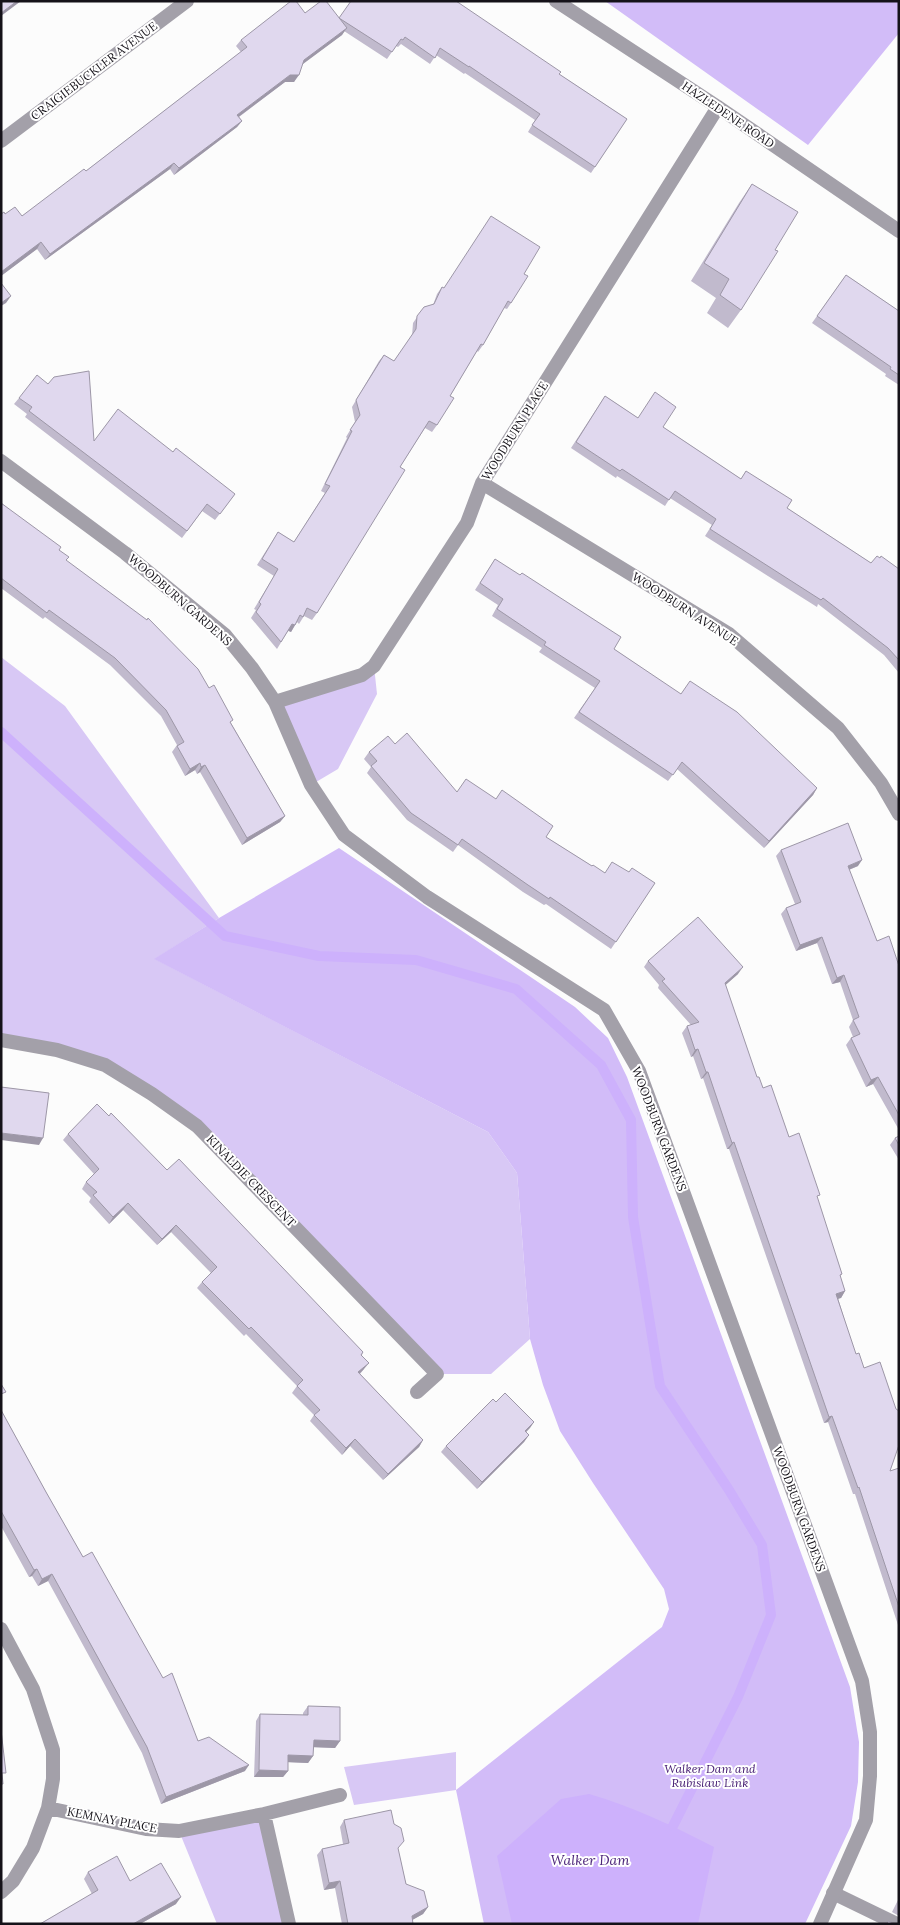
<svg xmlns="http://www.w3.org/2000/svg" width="900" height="1925" viewBox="0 0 900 1925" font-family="Lora,serif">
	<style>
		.green { fill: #d8c8f5 }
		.forest { fill: #d2bcf8 }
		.water { fill: #cdb1fc }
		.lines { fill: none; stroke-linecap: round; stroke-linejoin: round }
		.stream { stroke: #cdb1fc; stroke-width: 10 }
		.service { stroke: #a3a0a9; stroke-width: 14 }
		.minor { stroke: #a3a0a9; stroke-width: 14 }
		.wall { fill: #c1bacd }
		.shaded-wall { fill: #9d97a7 }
		.building { fill: #e0d8ee; stroke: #9d97a7 }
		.labels { text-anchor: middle; stroke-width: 4; stroke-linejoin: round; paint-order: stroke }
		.street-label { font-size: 12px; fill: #151219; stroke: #fff }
		.park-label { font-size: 12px; font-style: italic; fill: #482074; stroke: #fff }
		.water-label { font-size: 14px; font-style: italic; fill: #4e277b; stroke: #fff }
	</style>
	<rect width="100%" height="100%" fill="#fcfcfc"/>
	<!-- green -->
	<path class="green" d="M1,657L65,706L219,918L155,959L488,1132L517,1173L530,1339L491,1374H437L197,1126L105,1065L1,1040Z
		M374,666L377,694L338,769L311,785L275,702Z
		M456,1752V1790L354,1805L344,1767Z
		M264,1814L289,1924H217L179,1831Z"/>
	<!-- forest -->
	<path class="forest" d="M605,1H899V33L808,145Z
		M339,848L575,1007L608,1038L627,1077L850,1687L859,1742L858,1782L851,1826L805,1924H484L456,1790L662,1627L669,1609L664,1589L593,1483L560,1431L543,1385L530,1339L517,1173L488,1132L154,959L219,918Z"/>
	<!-- water -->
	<path class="water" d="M589,1794C634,1807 671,1825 714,1847L698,1924H512L497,1856L561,1799Z"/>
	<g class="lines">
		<!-- stream -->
		<path class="stream" d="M1,732L225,936L319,956L416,960L516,989L601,1065L631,1120L633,1217L660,1386L729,1490L762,1545L771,1615L738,1697L673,1826"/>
		<!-- service -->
		<path class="service" d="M833,1893L897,1924"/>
		<!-- minor -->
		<path class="minor" d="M556,1L718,107L899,231
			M1,141L187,1
			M1,461L125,553L225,635L252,668L275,702L311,785L344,835L427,897L604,1010L639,1071L862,1681L870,1732V1776L866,1820L820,1924
			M482,483L729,634L838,728L881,783L899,814
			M275,702L362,675L374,666L467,523L482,483L718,107
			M1,1040L57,1050L105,1065L152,1094L197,1126L437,1374L417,1392
			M1,1629L33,1689L53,1750V1779L48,1808L33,1848L13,1881L1,1892
			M48,1808L146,1829L179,1831L264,1814L340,1795
			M264,1814L289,1924"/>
	</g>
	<!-- wall -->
	<path class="wall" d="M305,13L339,18L559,74L627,119L591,173L528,132L535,120L465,73L464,74L436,55L430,64L401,44L398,47L396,46L387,59L344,31L342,35L302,64L294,82H285L239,117L242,121L237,127L174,175L170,169L45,260L37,249L1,276V214L22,216L86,171L241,52L236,46L241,40Z
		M752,184L775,250L741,310L728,328L707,313L716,298L691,281L739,203Z
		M524,274L511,303L507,309L504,308L483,345L478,352L477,351L450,396L437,425L432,432L425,428L400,467L317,613L312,620L304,616L299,624L297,622L291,632L288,631L277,649L251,618L256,610L254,609L274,576L257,565L278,532L294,542L325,493L321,491L347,438L346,437L355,422L352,407L379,361L384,355L394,361L412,336L413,323L424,307L433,305L437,294L442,287L444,288Z
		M846,275L899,311V385L885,376L886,374L812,323Z
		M605,396L638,418L663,427L741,479L746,471L787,508L871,563L899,569V673L884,655L818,604L817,607L705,536L712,525L670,498L665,506L617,476L616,478L571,448Z
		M19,398L94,441L173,452L235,494L215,520L202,511L182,538L25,417L27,414L14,404Z
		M1,503L59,550L66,561L209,688L231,723L285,816L280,822L242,845L200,772L197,774L195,770L185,776L172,752L177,745L161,716L110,665L45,617L43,619L1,588Z
		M495,559L614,649L817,788L813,795L764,848L677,769L668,781L574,718L595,688L539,652L542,648L492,616L498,605L475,590Z
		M395,744L457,792L546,837L592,866L605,873L629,872L655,883L611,949L546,904L544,905L523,892L458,845L453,852L407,820L367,773L371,767L364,759L369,752Z
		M781,850L858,866L849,870L877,941L899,966V1130L873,1084L866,1087L846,1045L851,1038L853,1037L849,1027L853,1020L840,982L832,984L817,943L796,951L781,914L786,908L795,904L776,856Z
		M648,961L738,974L725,985L757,1077L789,1137L817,1199L842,1274L840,1276L845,1291L841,1298H838L890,1471L899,1468V1628L855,1494H853L828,1422L824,1423L729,1149H727L703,1078L701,1079L693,1056L691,1057L682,1033L687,1026L691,1025L658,988L659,985L644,967Z
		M68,1134L167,1170L363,1352L362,1355L364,1369L360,1374L423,1440L419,1447L383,1480L350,1446L342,1455L310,1421L314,1415L292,1393L297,1386L246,1334L244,1336L197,1288L202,1282L211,1273L171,1232L157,1245L123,1210L109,1224L89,1202L91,1198L82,1189L86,1182L94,1174L63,1140Z
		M899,1136V1160L890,1145L895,1138Z
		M496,1402L534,1422L526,1432L529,1435L524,1442L477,1489L441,1452L446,1446Z
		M1,1410L46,1492L83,1557L198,1741L245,1771L161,1804L142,1753L48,1581L38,1586L32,1576L29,1577L1,1526Z
		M308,1706L340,1741L335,1748L313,1747V1756L308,1763L288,1762V1771L283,1777H254L256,1721L260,1714L303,1715V1713Z
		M344,1820L398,1849L406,1884L428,1907L423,1914L412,1920L413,1924H342L335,1888L324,1890L317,1855L322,1849L343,1844L340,1827Z
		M88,1872L130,1881L176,1904L140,1924H40L92,1894L84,1879Z
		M899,1898V1916L892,1912Z"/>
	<!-- shaded-wall -->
	<path class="shaded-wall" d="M17,1H21L1,16V13Z
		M347,28L342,35L299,67L304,60Z
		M290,75H299L294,82H285L233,121L237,115Z
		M242,121L237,127L174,175L179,168Z
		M174,163L170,169L45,260L50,254Z
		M41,242L37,249L1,276V272Z
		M11,296L6,303L1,306V303Z
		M292,624L295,625L291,632L287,630Z
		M200,763L195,770L185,776L190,769Z
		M205,765L200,772L197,774L201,767Z
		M817,788L813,795L764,848L769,841Z
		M285,816L280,822L242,845L247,838Z
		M862,860L858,866L843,872L848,866Z
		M822,937L817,943L796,951L800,945Z
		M743,967L738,974L720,990L725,983Z
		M844,975L840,982L832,984L837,978Z
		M698,1049L693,1056L691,1057L695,1050Z
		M706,1072H708L703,1078L701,1079Z
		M878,1077L873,1084L866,1087L871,1080Z
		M1,1133L43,1138L39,1145L1,1140Z
		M734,1142L729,1149H727L732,1143Z
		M128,1203L123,1210L109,1224L113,1217Z
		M176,1225L171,1232L157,1245L162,1239Z
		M845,1291L841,1298L832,1301L836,1294Z
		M369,1363L364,1369L354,1379L358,1372Z
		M832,1416L828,1422L824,1423L829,1417Z
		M534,1422L530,1428L520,1438L525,1431Z
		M529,1435L524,1442L477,1489L482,1482Z
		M355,1439L350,1446L342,1455L346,1448Z
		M423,1440L419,1447L383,1480L388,1474Z
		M37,1569L32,1576L29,1577L34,1570Z
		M52,1574L48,1581L38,1586L42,1579Z
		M314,1740L340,1741L335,1748L309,1747Z
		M288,1755L313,1756L308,1763L284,1762Z
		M249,1765L245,1771L161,1804L166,1797Z
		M259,1770L288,1771L283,1777H254Z
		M340,1881L335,1888L324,1890L329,1883Z
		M181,1897L176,1904L140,1924H133Z
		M428,1907L423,1914L407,1923L412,1916Z"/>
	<!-- building -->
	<path class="building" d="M1,1H17L1,13Z
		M291,1H296L305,13L321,1H326L347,28L304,60L299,75H290L237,115L242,121L179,168L174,163L50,254L41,242L1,272V214L4,212L5,214L15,207L22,216L84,169L86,171L247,47L241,40Z
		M351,1H456L561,72L559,74L627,119L595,167L532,125L540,114L469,66V67L440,48L435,58L405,37L403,40L401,39L392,52L339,18Z
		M752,184L798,212L775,250L778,251L741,310L720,295L729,279L704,263Z
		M491,216L540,247L524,274L528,276L511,303L508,301L483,345L481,344L450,396L454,398L437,425L429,421L400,467L405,470L317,613L307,608L303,617L300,615L295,625L292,624L281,642L256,612L261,604L259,602L278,569L262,559L278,532L294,542L330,486L325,484L352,431L350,430L360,415L356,400L384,355L394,361L416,329L417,316L424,307L434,304L442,287L444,288Z
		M846,275L899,311V375L890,369L891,367L817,316Z
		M1,283L11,296L1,303Z
		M89,371L94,441L118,409L173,452L176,448L235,494L220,514L207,504L187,531L29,411L32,407L19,398L37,375L48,384L54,377Z
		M655,392L676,407L663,427L741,479L746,471L792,500L787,508L871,563L877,556L880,558L881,556L899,569V660L888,648L823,598L821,600L710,529L716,519L675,491L669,500L622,469L620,471L576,442L605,396L638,418Z
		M1,503L61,547L59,550L69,557L66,560L147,620L148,618L198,669L209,688L214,685L233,720L230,722L285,816L247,838L205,765L201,767L200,763L190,769L177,746L184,742L166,710L115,658L49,610L47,613L1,578Z
		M495,559L520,575L522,573L621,637L614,649L681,694L690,681L737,712L817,788L769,841L682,762L673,775L579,712L600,681L544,645L546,642L497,609L503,599L480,583Z
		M407,733L457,792L466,779L496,799L502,790L553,826L546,837L592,866L593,865L605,873L612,862L629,872L632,868L655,883L616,942L550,897L549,899L528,885L462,839L458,845L411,813L371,766L377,761L369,752L388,736L395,744Z
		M848,823L862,860L848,866L877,941L889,936L899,966V1115L878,1077L871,1080L851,1038L860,1034L853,1020L859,1017L844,975L837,978L822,937L800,945L786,908L801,902L781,850Z
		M698,917L743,967L725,983L757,1077H759L763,1088L771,1085L789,1137L799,1133L820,1195L817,1196L842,1274L840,1275L845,1291L836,1294L856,1354L859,1353L864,1368L880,1362L896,1409L899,1411V1445L890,1471L899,1468V1607L859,1487L858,1488L832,1416L829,1417L734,1142L732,1143L708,1072H706L698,1049L695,1050L687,1026L699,1022L662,981L665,979L648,961Z
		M1,1087L49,1093L43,1138L1,1133Z
		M97,1104L109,1116L111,1113L167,1170L179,1159L363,1352L361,1355L369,1363L358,1372L423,1440L388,1474L355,1439L346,1448L314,1415L320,1410L297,1386L303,1380L251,1327L249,1329L202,1282L217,1267L176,1225L162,1239L128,1203L113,1217L93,1195L97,1192L86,1182L99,1169L68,1134Z
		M899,1136V1145L895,1138Z
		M1,1384L6,1392L1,1394Z
		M505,1393L534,1422L525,1431L529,1435L482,1482L446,1446L493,1399L496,1402Z
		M1,1410L46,1492L83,1557L92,1552L163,1678L172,1673L198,1741L209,1737L249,1765L166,1797L147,1747L52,1574L42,1579L37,1569L34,1570L1,1511Z
		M308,1706L340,1707V1741L314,1740L313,1756L288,1755V1771L259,1770L260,1714L308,1715Z
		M1,1730L6,1773H2L3,1784H1Z
		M391,1810L394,1824L401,1828L404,1841L398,1848L406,1884L424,1891L428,1907L412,1916L413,1924H348L340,1881L329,1883L322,1849L349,1843L344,1820Z
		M117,1856L130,1881L161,1863L181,1897L133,1924H40L98,1890L88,1872Z
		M888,1921L896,1924H887Z"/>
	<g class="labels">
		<!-- street labels -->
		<g class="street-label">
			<text transform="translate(94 71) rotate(-37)" y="4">CRAIGIEBUCKLER AVENUE</text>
			<text transform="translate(728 115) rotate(34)" y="4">HAZLEDENE ROAD</text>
			<text transform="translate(515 431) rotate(-58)" y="4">WOODBURN PLACE</text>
			<text transform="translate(180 600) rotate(41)" y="4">WOODBURN GARDENS</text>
			<text transform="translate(685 609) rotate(33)" y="4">WOODBURN AVENUE</text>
			<text transform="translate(659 1129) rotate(69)" y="4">WOODBURN GARDENS</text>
			<text transform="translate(251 1181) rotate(46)" y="4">KINALDIE CRESCENT</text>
			<text transform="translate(799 1509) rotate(70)" y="4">WOODBURN GARDENS</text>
			<text transform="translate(112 1820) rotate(11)" y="4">KEMNAY PLACE</text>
		</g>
		<!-- park labels -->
		<g class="park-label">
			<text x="710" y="1773">Walker Dam and<tspan x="710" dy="14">Rubislaw Link</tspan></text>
		</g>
		<!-- water labels -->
		<g class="water-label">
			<text x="590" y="1865">Walker Dam</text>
		</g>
	</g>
	<!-- border -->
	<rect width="900" height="1925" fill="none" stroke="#151219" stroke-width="5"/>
</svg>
